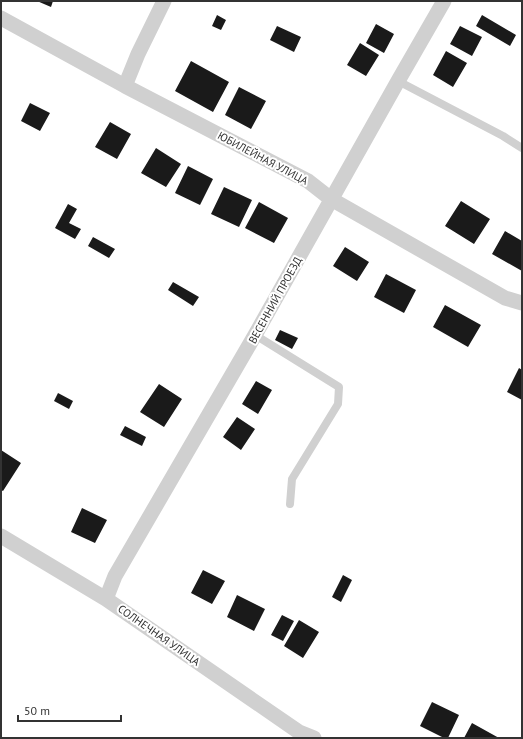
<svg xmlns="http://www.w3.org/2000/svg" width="523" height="739" viewBox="0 0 523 739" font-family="'PT Sans',sans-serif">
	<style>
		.building { fill: #1a1a1a }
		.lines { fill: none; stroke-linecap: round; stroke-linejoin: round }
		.lane { stroke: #d0d0d0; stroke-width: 8 }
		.street { stroke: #d0d0d0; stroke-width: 15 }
		.labels { text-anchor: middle; stroke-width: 4; stroke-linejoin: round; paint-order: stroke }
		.street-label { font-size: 11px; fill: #333; stroke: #fff }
	</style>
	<rect width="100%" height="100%" fill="#fff"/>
	<!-- building -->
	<path class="building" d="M37,1H53L51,7Z
		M217,15L226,20L221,30L212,26Z
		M482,15L516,35L510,46L476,26Z
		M376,24L394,34L384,53L366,43Z
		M277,26L301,37L294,52L270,40Z
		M460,26L482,37L472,56L450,44Z
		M360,43L379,55L366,76L347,65Z
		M446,51L467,63L453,87L433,75Z
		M191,61L229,82L213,112L175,91Z
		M239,87L266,101L251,129L225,115Z
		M30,103L50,113L40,131L21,121Z
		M110,122L131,134L117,159L95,147Z
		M156,148L181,164L166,187L141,173Z
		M188,166L213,179L200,205L175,193Z
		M224,187L252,200L239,227L211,214Z
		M461,201L490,219L474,244L445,226Z
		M259,202L288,218L274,243L245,228Z
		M68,204L77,209L69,223L81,229L75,239L55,228Z
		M505,231L522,241V271L492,254Z
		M93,237L115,249L109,258L88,246Z
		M345,247L369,262L357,281L333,266Z
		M386,274L416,290L404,313L374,297Z
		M173,282L199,297L193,306L168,290Z
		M445,305L481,325L468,347L433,327Z
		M280,330L298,338L292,349L275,340Z
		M519,368L522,370V400L507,392Z
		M256,381L272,390L258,414L242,404Z
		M159,384L182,399L164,427L140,412Z
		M58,393L73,401L69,409L54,401Z
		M237,417L255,429L241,450L223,437Z
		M125,426L146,437L142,446L120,435Z
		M1,450L21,463L3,491L1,490Z
		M82,508L107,520L95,543L71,532Z
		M203,570L225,581L212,604L191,593Z
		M343,575L352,580L341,602L332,597Z
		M237,595L265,609L254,631L227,617Z
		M282,615L294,621L283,641L271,635Z
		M299,620L319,632L303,658L284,646Z
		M432,702L459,715L448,738H444L420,726Z
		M472,723L499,738H464Z"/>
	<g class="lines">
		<!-- lane -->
		<path class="lane" d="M398,81L503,136L522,148
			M255,335L339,387L338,404L292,479L290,504"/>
		<!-- street -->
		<path class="street" d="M1,18L125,86L308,181L331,199L505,298L522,303
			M125,86L138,54L164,1
			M1,536L106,599L299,732L314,738
			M106,599L115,576L255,335L398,81L444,1"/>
	</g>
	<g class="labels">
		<!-- street labels -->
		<g class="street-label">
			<text transform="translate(263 158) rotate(28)" y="4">ЮБИЛЕЙНАЯ УЛИЦА</text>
			<text transform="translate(275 300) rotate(-61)" y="4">ВЕСЕННИЙ ПРОЕЗД</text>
			<text transform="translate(159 635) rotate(35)" y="4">СОЛНЕЧНАЯ УЛИЦА</text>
		</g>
	</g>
	<!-- border -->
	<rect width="523" height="739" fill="none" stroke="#333333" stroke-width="4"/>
	<!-- scale -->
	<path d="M18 715v6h103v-6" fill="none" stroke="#333333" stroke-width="2"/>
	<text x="24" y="715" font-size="12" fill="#333333" stroke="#ffffff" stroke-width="3" paint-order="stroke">50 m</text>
</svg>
